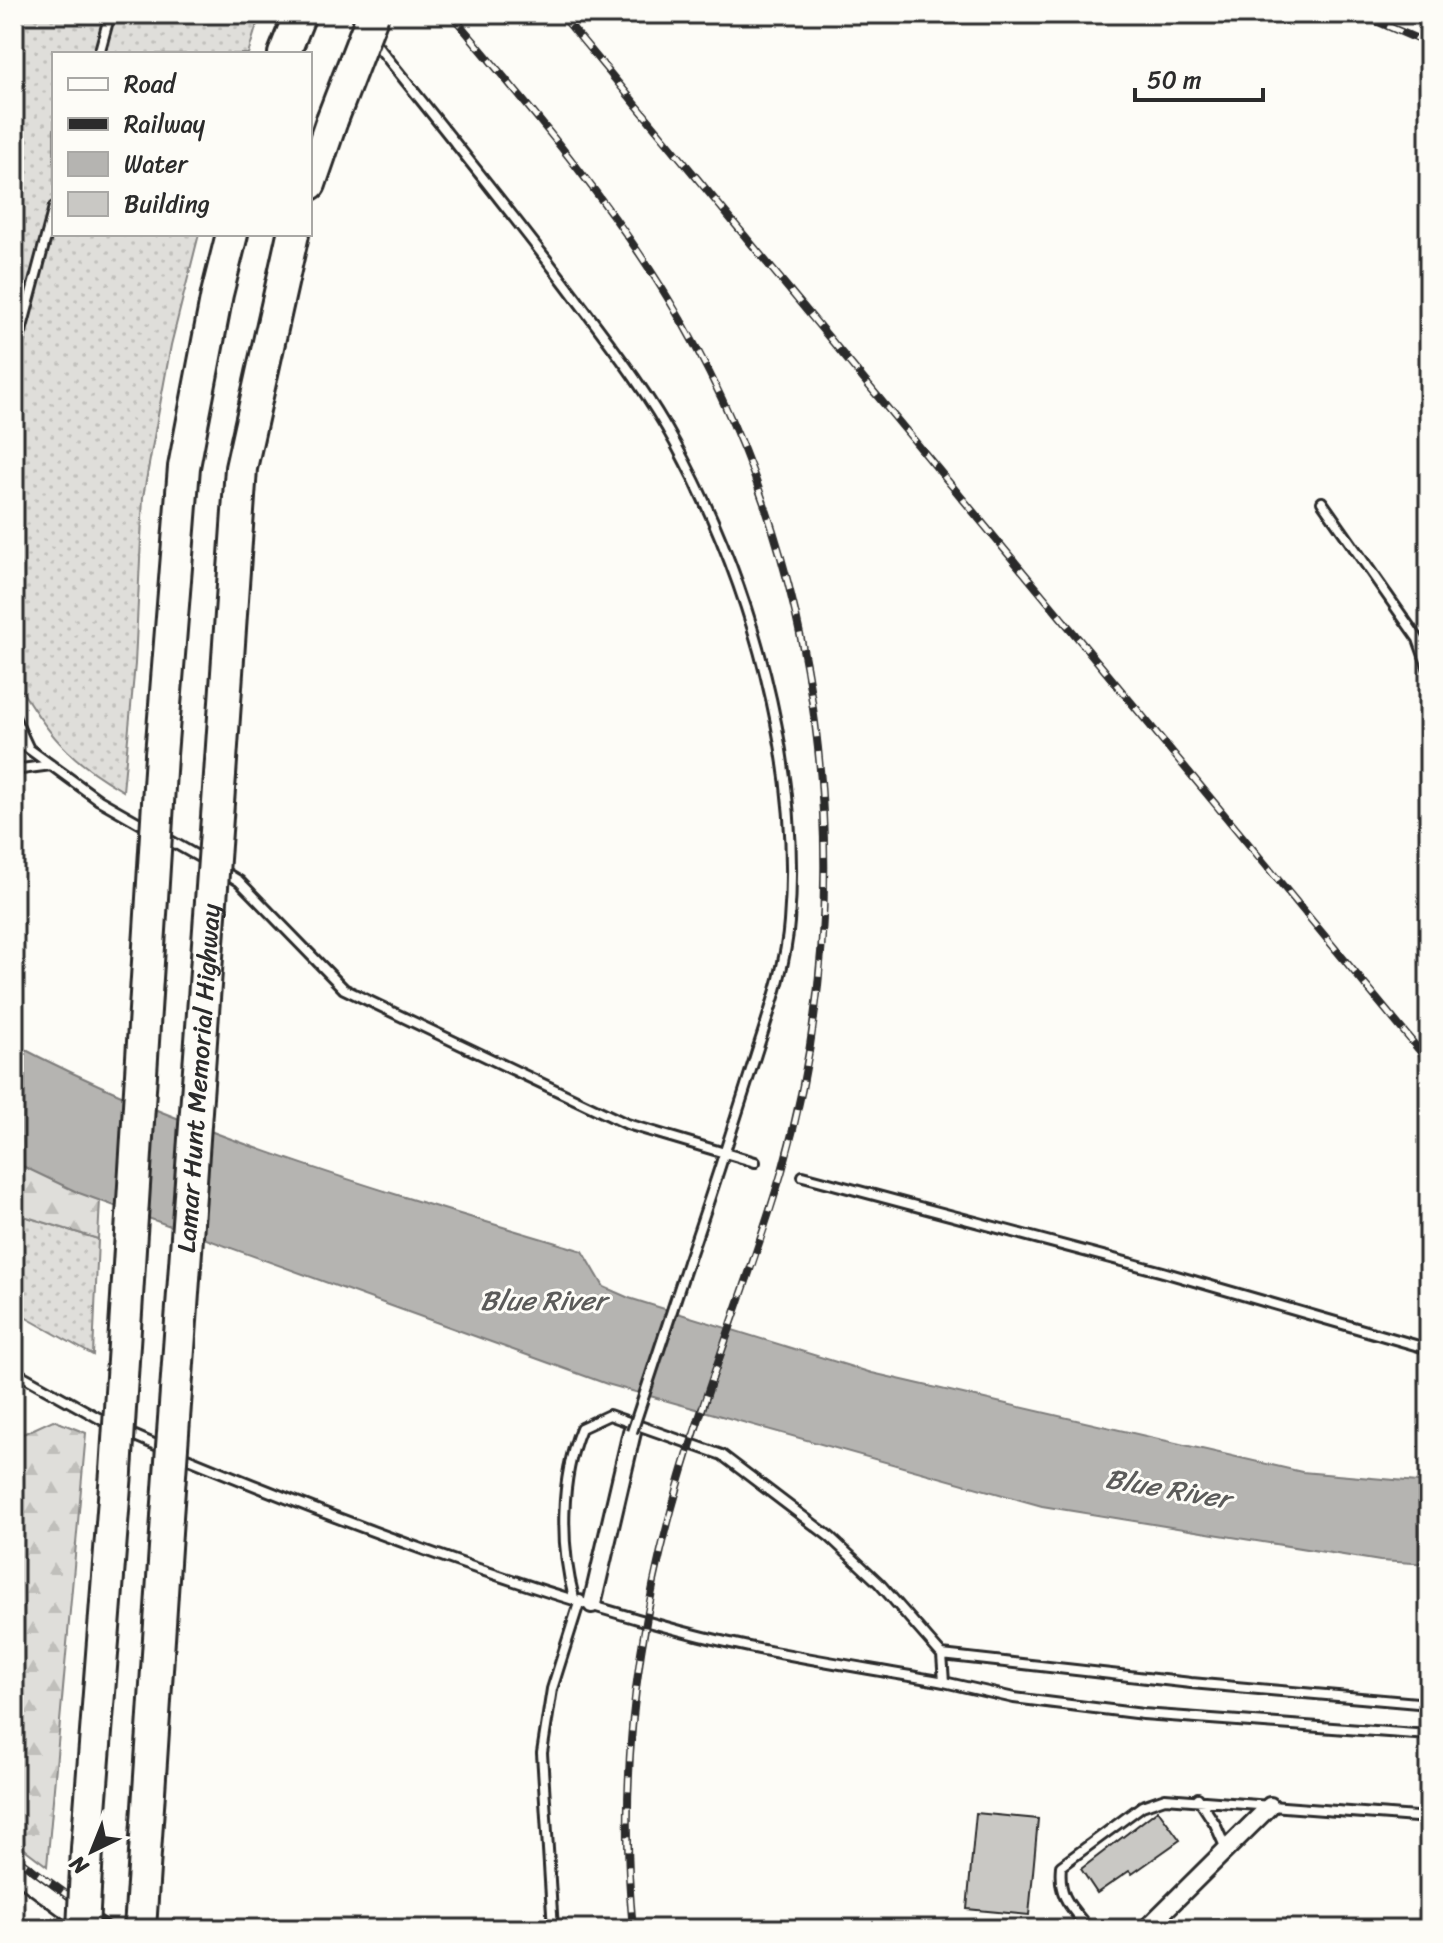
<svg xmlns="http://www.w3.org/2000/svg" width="1443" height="1943" viewBox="0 0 1443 1943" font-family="Sriracha,sans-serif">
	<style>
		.grass { fill: url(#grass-dots); stroke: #858482; stroke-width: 2 }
		.forest { fill: url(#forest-firs); stroke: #858482; stroke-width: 2 }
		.water { fill: #b5b4b1; stroke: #7e7d7b; stroke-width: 2 }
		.building { fill: #c9c8c4; stroke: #2b2b2b; stroke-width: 2 }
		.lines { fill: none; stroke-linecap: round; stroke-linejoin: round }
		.lane-casing { stroke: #2b2b2b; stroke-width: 14 }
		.street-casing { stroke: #2b2b2b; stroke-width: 22 }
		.highway-casing { stroke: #2b2b2b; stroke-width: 36 }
		.lane { stroke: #fdfcf7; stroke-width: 8 }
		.street { stroke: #fdfcf7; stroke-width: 16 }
		.highway { stroke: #fdfcf7; stroke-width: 30 }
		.rail-casing { stroke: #2b2b2b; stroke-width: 8 }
		.rail { stroke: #fdfcf7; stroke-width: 5; stroke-dasharray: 15; stroke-linecap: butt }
		.lane-bridge-casing { stroke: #2b2b2b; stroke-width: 14; stroke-linecap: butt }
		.highway-bridge-casing { stroke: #2b2b2b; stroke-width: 36; stroke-linecap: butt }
		.lane-bridge { stroke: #fdfcf7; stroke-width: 8 }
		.highway-bridge { stroke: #fdfcf7; stroke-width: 30 }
		.labels { text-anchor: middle; stroke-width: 6; stroke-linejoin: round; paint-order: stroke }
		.street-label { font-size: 26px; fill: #2b2b2b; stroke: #fdfcf7 }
		.water-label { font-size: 28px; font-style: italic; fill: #5b5b5a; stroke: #fdfcf7 }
	</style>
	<defs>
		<pattern id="grass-dots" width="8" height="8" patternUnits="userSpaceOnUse" patternTransform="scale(2)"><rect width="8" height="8" fill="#dfdeda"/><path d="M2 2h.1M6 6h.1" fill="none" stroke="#c0bfbb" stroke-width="1.8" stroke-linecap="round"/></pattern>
		<pattern id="forest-firs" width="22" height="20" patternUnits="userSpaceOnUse" patternTransform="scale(2)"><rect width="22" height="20" fill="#dfdeda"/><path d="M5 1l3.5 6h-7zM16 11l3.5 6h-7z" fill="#c0bfbb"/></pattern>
	</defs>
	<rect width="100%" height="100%" fill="#fdfcf7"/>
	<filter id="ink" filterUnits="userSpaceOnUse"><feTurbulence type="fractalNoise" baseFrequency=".0125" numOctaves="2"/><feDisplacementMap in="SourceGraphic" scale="16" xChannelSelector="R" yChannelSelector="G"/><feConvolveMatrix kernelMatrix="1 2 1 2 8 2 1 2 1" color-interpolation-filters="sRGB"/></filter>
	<g filter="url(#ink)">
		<!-- grass -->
		<path class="grass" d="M14,14H260L248,54H54V234H199L171,345L143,497L135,664L123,791C67,759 47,733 14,678Z
			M14,1213L98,1239L93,1355L14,1311Z"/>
		<!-- forest -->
		<path class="forest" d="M14,1162L100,1200L98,1239L14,1213Z
			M53,1420L86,1433L47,1866L14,1841V1438Z"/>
		<!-- water -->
		<path class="water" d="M14,1044C193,1138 390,1193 583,1251L604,1287L629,1298L872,1373L1302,1472L1429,1483V1564L1380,1561L1042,1506L607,1384L79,1193L14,1162Z"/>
		<!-- building -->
		<path class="building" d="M1158,1810L1180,1840L1132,1874L1129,1871L1097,1893L1081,1869Z
			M976,1813L1038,1819L1029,1915L967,1909Z"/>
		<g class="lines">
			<!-- lane casing -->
			<g class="lane-casing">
				<path id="lane" d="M372,39C440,124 509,209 575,297C610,344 647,391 675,443C751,583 802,762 789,922C786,966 769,1013 756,1054C734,1124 712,1193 688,1262
					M99,54L110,14
					M14,419L18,343L54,207
					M1322,502L1418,639L1429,670
					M14,717L28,747
					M14,738L99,800L150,829
					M14,770L51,765
					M162,836L206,861
					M221,870L239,881L344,989L627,1124L755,1162
					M803,1176L1163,1272L1429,1349
					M14,1371L113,1426
					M126,1432L165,1449
					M177,1454C342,1522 509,1585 681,1631C767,1654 857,1666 944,1682L942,1655L1191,1683L1429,1704
					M574,1598C560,1545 560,1479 581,1428L609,1415L722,1455L830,1537L879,1583L942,1655
					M944,1682L1014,1698L1143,1714L1429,1735
					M1198,1798L1215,1824L1226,1849
					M553,1929L542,1753L552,1689L580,1600
					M1089,1929C1070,1906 1058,1897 1061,1866L1142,1806L1165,1798L1429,1818"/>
			</g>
			<!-- street casing -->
			<g class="street-casing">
				<path id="street" d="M592,1604L632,1432
					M14,1871L85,1923
					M1146,1929L1270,1806"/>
			</g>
			<!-- highway casing -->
			<g class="highway-casing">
				<path id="highway" d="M284,54L300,14
					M310,184L332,120
					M161,755L184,467L217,294L232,234
					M220,775L241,468L293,234
					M87,1849L116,1472
					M140,1929L167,1517"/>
			</g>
			<!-- lane -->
			<use href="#lane" class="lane"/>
			<!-- street -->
			<use href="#street" class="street"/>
			<!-- highway -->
			<use href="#highway" class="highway"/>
			<!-- rail casing -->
			<g class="rail-casing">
				<path id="rail" d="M451,14C528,106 607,197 669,300C825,557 865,882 782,1171C751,1276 709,1378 679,1483C636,1629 618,1778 633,1929
					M561,14L1429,1062
					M1360,14L1429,44
					M14,1856L114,1929"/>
			</g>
			<!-- rail -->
			<use href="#rail" class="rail"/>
			<!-- lane-bridge casing -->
			<g class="lane-bridge-casing">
				<path id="lane-bridge" d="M632,1432L688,1262"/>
			</g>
			<!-- highway-bridge casing -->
			<g class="highway-bridge-casing">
				<g id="highway-bridge">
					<path d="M332,120L373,14"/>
					<path d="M116,1472L161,755"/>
					<path id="s1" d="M167,1517L220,775"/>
					<path d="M83,1929L87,1849"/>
				</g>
			</g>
			<!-- lane-bridge -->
			<use href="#lane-bridge" class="lane-bridge"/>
			<!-- highway-bridge -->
			<use href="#highway-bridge" class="highway-bridge"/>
		</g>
	</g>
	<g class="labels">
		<!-- street labels -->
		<g class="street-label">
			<text dy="9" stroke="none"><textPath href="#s1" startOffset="440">Lamar Hunt Memorial Highway</textPath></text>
		</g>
		<!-- water labels -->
		<g class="water-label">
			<text x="543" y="1310">Blue River</text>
			<text transform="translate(1168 1488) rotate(10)" y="10">Blue River</text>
		</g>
	</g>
	<!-- margin -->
	<rect width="1443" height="1943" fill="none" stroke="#fdfcf7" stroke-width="48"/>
	<rect x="24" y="24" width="1395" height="1895" fill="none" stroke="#2b2b2b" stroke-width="3" filter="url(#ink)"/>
	<!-- legend -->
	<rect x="52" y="52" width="260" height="184" fill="#fdfcf7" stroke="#a9a8a5" stroke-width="2"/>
	<rect x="68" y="78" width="40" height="12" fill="#fdfcf7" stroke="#a9a8a5" stroke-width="2"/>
	<text x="124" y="92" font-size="24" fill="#2b2b2b">Road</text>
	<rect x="68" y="118" width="40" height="12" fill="#2b2b2b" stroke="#a9a8a5" stroke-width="2"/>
	<text x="124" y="132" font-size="24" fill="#2b2b2b">Railway</text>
	<rect x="68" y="152" width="40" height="24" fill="#b5b4b1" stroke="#a9a8a5" stroke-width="2"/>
	<text x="124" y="172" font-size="24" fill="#2b2b2b">Water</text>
	<rect x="68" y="192" width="40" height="24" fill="#c9c8c4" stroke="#a9a8a5" stroke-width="2"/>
	<text x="124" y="212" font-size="24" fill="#2b2b2b">Building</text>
	<!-- north arrow -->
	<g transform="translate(92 1851) rotate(223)" stroke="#fdfcf7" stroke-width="6" paint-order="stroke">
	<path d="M0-6L14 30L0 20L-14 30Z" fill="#2b2b2b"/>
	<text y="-12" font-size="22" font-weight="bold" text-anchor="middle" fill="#2b2b2b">N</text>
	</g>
	<!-- scale -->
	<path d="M1135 88v12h128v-12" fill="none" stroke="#2b2b2b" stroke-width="4"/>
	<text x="1147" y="88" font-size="24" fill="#2b2b2b" stroke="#fdfcf7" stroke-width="6" paint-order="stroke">50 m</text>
</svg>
